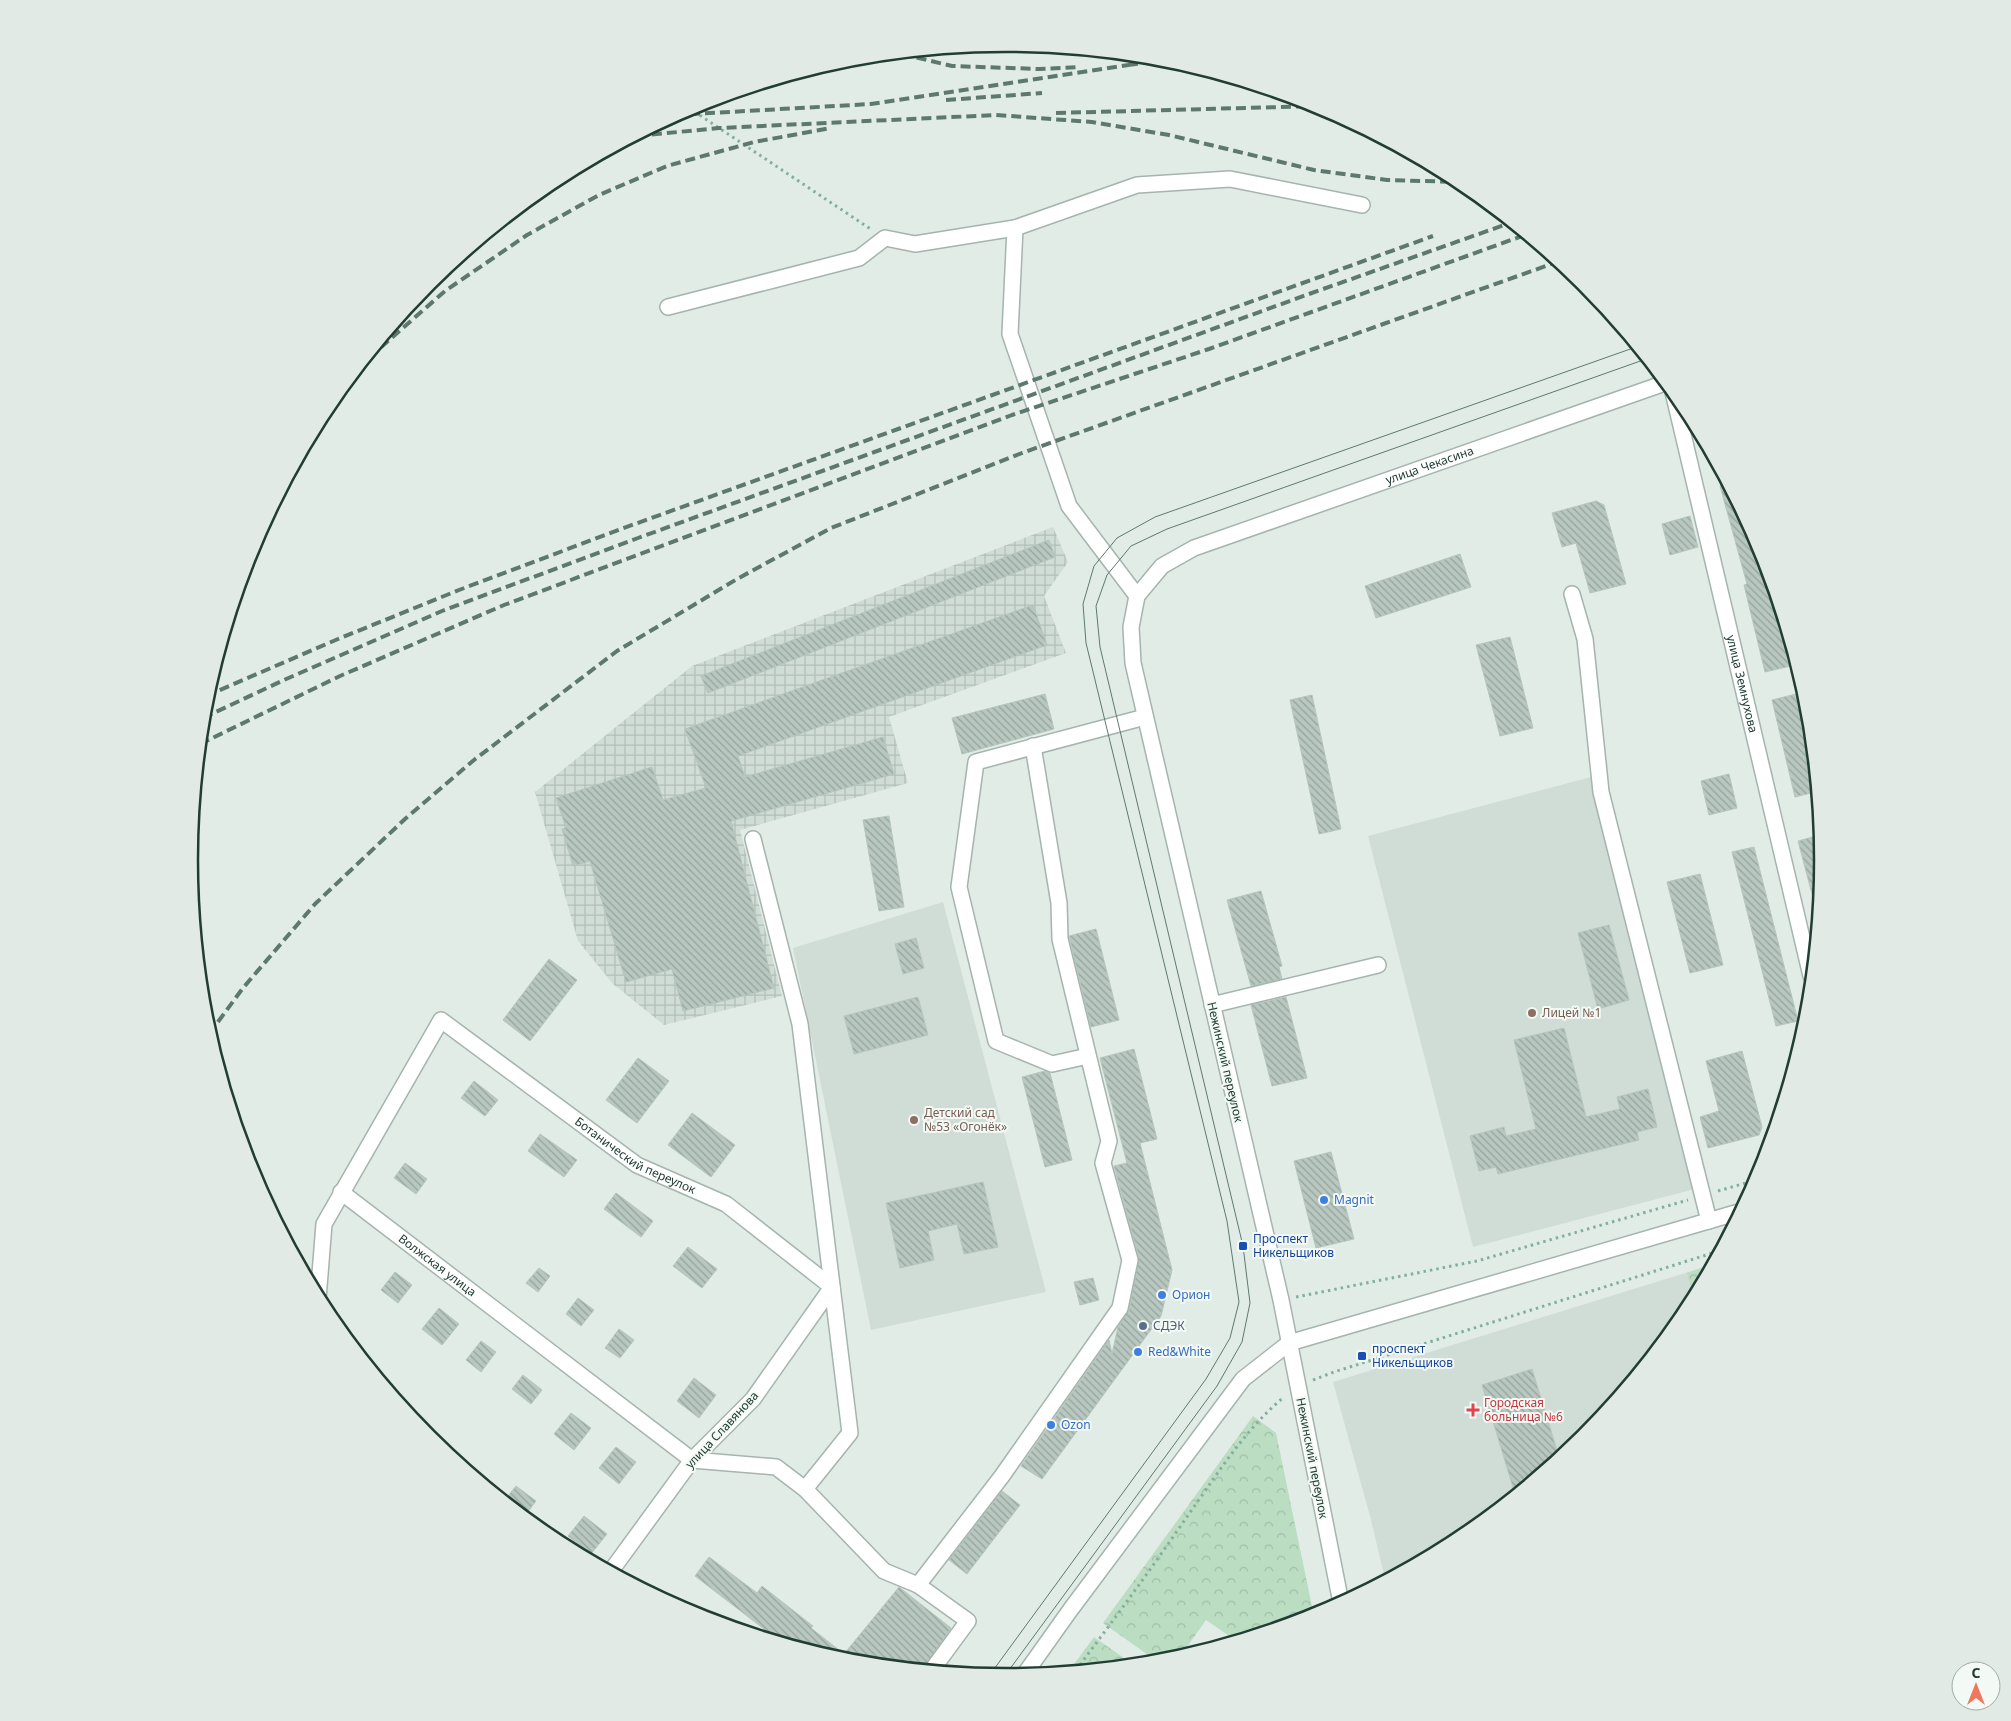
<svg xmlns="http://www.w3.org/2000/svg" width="2011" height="1721" viewBox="0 0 2011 1721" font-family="'Noto Sans',sans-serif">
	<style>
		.built { fill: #d0dcd6 }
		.industrial { fill: url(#industrial-grid) }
		.forest { fill: url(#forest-crowns) }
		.building { fill: url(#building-back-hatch); stroke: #b5c6bd }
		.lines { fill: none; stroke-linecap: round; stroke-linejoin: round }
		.minor-casing { stroke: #a5b4ae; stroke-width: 18 }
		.path { stroke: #83b09e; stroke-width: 3; stroke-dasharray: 2.5 4; stroke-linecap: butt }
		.minor { stroke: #fff; stroke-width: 15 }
		.tram { stroke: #5d796f; stroke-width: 1 }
		.rail { stroke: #5d796f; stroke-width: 4; stroke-dasharray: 10 5; stroke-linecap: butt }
		.education-dot { fill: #8d6e63; stroke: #f3f9f5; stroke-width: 2 }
		.shop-dot { fill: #3f7fe0; stroke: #f3f9f5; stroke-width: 2 }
		.transit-dot { fill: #1a4fb4; stroke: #f3f9f5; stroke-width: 2 }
		.service-dot { fill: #5c6f8a; stroke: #f3f9f5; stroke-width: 2 }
		.health-dot { fill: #e0444e; stroke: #f3f9f5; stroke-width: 2 }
		.labels { text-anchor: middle; stroke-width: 4; stroke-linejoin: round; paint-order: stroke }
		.street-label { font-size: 12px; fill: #223d34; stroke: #f3f9f5 }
		.education-label { font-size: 12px; fill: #785e54; stroke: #f3f9f5; text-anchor: start }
		.shop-label { font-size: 12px; fill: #366cbe; stroke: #f3f9f5; text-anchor: start }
		.transit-label { font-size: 12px; fill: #164399; stroke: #f3f9f5; text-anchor: start }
		.service-label { font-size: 12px; fill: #4e5e75; stroke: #f3f9f5; text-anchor: start }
		.health-label { font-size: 12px; fill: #be3a42; stroke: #f3f9f5; text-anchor: start }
		.rim { fill: none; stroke: #223d34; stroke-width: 2.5 }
	</style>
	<defs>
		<pattern id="industrial-grid" width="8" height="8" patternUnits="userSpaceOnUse" patternTransform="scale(1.25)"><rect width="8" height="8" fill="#d0dcd6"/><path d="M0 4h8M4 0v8" fill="none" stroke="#b2beb8"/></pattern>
		<pattern id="forest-crowns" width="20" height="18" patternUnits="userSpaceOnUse" patternTransform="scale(1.25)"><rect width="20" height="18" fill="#bbddc2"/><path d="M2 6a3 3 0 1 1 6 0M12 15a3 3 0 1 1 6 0" fill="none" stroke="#a0bfa7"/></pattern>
		<pattern id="building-back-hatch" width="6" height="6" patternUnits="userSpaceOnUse" patternTransform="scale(1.25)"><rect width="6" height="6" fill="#b8c7c0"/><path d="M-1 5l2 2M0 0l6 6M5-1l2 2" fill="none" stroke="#95a39d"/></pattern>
	</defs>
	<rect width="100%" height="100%" fill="#e2ece7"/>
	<!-- built -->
	<path class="built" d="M1591,777L1695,1189L1473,1247L1368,836Z
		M943,902L1046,1292L871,1330L793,948Z
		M1711,1265L1684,1314L1583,1438L1459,1540L1385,1579L1371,1520L1333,1382Z"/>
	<!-- industrial -->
	<path class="industrial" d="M1053,527L1068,562L1044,596L1066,653L889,717L908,783L740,830L782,996L664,1025L613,984L578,941L535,792L692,666Z"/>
	<!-- forest -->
	<path class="forest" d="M1711,1265L1694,1297L1687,1273Z
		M1253,1416L1276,1433L1314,1616L1235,1640L1206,1620L1180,1657L1158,1662L1103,1623Z
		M1094,1637L1134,1665L1069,1671Z"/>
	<!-- building -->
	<path class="building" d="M1726,484L1760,548L1795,665L1765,672L1744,585L1747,584L1720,486Z
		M1596,501L1604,505L1626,584L1590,593L1576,543L1562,547L1552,513Z
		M1690,516L1698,547L1670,555L1662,524Z
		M1049,540L1055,557L708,693L701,676Z
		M1460,554L1471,587L1376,618L1365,586Z
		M1033,605L1047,645L738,756L745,777L883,737L894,774L731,821L774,988L683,1011L672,969L626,982L590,861L573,866L562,829L566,828L556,798L652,767L663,800L706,788L685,729Z
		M1510,637L1533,728L1500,736L1476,645Z
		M1804,692L1807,701L1815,792L1795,797L1772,700Z
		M1045,694L1054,729L962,754L952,718Z
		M1312,695L1341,829L1319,834L1290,700Z
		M1729,774L1737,808L1709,815L1701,781Z
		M889,816L904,907L879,911L863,820Z
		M1820,835L1822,861L1818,909H1816L1798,841Z
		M1754,847L1798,1021L1776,1026L1732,852Z
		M1700,874L1723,965L1690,973L1667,882Z
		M1261,891L1282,966L1279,967L1282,979L1251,986L1227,900Z
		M1609,925L1629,1000L1598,1009L1578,933Z
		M1096,929L1119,1020L1091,1027L1069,936Z
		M916,938L924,968L903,974L895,944Z
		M549,959L577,980L530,1041L503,1020Z
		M918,997L928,1035L854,1054L844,1016Z
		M1286,997L1307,1078L1272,1086L1251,1005Z
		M1564,1028L1586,1117L1620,1109L1617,1097L1648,1089L1657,1127L1637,1132L1639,1140L1498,1174L1496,1167L1479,1171L1470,1136L1504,1127L1506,1136L1536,1129L1514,1040Z
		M1134,1049L1157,1139L1140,1143L1172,1270L1161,1316L1042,1479L1021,1466L1109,1340L1112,1354L1118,1327L1129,1310L1139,1258L1114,1166L1127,1163L1100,1058Z
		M1742,1051L1762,1127L1759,1135L1708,1148L1700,1117L1719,1111L1706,1061Z
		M638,1058L669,1081L637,1123L606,1100Z
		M1045,1071L1050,1073L1072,1160L1045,1167L1022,1077Z
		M474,1081L498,1100L485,1116L461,1098Z
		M692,1113L735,1145L711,1177L668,1145Z
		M540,1134L577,1160L564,1177L528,1151Z
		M1331,1152L1354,1239L1316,1248L1294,1161Z
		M405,1163L427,1179L416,1194L394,1178Z
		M983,1182L998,1247L964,1254L957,1224L928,1231L934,1260L900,1268L886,1203Z
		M616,1193L653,1221L641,1237L604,1209Z
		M688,1247L717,1269L702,1288L673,1266Z
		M539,1268L550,1276L538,1292L526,1283Z
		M395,1272L412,1285L398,1303L381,1290Z
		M1093,1278L1099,1300L1080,1305L1074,1282Z
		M578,1298L594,1310L581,1326L566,1314Z
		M439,1308L459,1324L442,1345L422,1329Z
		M619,1329L634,1340L620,1358L605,1348Z
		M481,1341L496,1352L481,1372L466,1360Z
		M1532,1369L1559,1457L1515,1494L1482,1385Z
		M523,1375L542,1390L531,1404L512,1389Z
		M694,1378L716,1395L699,1418L677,1401Z
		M571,1413L591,1428L574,1450L554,1434Z
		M616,1447L636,1462L619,1484L599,1468Z
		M516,1486L536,1501L524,1517L504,1501Z
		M1002,1491L1020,1505L967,1574L949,1560Z
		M584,1516L607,1534L591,1554L568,1536Z
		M709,1557L757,1593L762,1586L813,1626L811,1628L844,1654L899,1587L951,1628L923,1669L846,1662L781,1642L695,1576Z"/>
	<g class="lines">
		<!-- minor casing -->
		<g class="minor-casing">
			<g id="minor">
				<path d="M668,307L859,258L885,238L915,244L1015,228"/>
				<path id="s1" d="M1673,392L1811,976"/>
				<path d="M1572,594L1585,639L1601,792L1709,1221"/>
				<path d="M1137,596L1069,506L1010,334L1015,228L1137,185L1230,179L1362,205"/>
				<path d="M753,839L800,1024L850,1433L805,1489"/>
				<path d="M1212,1005L1378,965"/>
				<path d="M1088,1056L1052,1064L996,1041L959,887L976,762L1145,717"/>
				<path id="s2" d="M341,1192L692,1460L776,1467L805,1489L884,1571L918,1585L968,1621L932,1670"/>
				<path id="s3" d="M318,1299L324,1224L441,1020L637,1165L726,1204L832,1287L753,1399L692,1460L611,1571"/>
				<path d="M918,1585L1002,1476L1120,1308L1130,1260L1103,1163L1109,1141L1060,939L1059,903L1033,746"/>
				<path id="s4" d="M1341,1603L1281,1300L1133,663L1131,627L1137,596L1162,566L1194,548L1665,383"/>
				<path d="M1024,1675L1071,1609L1243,1379L1289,1343L1739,1212"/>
			</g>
		</g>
		<!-- path -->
		<path class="path" d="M689,108L872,230
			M1718,1191L1756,1180
			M1296,1297L1477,1261L1688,1200
			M1313,1380L1334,1372L1719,1251
			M1076,1670C1113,1621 1149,1572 1184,1521C1214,1479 1244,1430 1284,1397"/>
		<!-- minor -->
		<use href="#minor" class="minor"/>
		<!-- tram -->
		<path class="tram" d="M989,1676L1206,1379L1230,1338L1239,1302L1227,1221L1086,643L1083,604L1094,566L1117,538L1155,517L1636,347
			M1004,1677L1217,1386L1242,1342L1250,1303L1243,1246L1100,647L1096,606L1107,575L1131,546L1167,529L1646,359"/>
		<!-- rail -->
		<path class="rail" d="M902,54L952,66L1039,69L1078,67
			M1128,65L1166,60
			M946,100L1042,93
			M1056,113L1319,106
			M675,115L871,104L1135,64
			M637,136L719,128L996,115L1092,122L1169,135L1314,170L1387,180L1460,182
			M322,415L363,363L445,291L527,235L599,195L667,166L754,142L831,128
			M206,696L338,639L459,590L621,529L1433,236
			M203,718L284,680L442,611L638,538L1309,294L1510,223
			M200,744L340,676L504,605L1012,415L1209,349L1525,235
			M209,1034L243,988L315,904L405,819L474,760L617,651L737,579L831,528L1022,453L1557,262"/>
	</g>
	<!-- markers -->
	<g class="education-dot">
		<circle cx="1532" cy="1013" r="5"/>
		<circle cx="914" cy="1120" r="5"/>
	</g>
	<g class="shop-dot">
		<circle cx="1324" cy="1200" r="5"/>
		<circle cx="1162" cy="1295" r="5"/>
		<circle cx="1138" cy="1352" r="5"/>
		<circle cx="1051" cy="1425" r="5"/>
	</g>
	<g class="transit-dot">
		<rect x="1238" y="1241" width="10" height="10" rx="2.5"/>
		<rect x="1357" y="1351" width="10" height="10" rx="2.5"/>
	</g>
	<circle class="service-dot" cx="1143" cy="1326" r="5"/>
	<path class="health-dot" d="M1470.5 1402.5h5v5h5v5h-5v5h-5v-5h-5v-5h5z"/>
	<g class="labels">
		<!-- street labels -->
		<g class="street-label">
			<text dy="4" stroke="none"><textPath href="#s4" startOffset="1356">улица Чекасина</textPath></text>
			<text dy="4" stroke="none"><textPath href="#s1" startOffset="300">улица Земнухова</textPath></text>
			<text transform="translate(1225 1062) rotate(77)" y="4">Нежинский переулок</text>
			<text dy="4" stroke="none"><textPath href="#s3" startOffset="548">Ботанический переулок</textPath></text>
			<text dy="4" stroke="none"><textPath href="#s2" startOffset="121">Волжская улица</textPath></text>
			<text transform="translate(722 1430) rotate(-47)" y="4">улица Славянова</text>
			<text transform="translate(1312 1458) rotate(79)" y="4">Нежинский переулок</text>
		</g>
		<!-- education labels -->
		<g class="education-label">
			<text x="1542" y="1017">Лицей №1</text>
			<text x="924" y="1117">Детский сад<tspan x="924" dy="14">№53 «Огонёк»</tspan></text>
		</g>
		<!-- shop labels -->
		<g class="shop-label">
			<text x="1334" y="1204">Magnit</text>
			<text x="1172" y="1299">Орион</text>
			<text x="1148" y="1356">Red&amp;White</text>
			<text x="1061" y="1429">Ozon</text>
		</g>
		<!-- transit labels -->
		<g class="transit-label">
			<text x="1253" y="1243">Проспект<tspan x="1253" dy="14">Никельщиков</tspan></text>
			<text x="1372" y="1353">проспект<tspan x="1372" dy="14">Никельщиков</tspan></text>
		</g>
		<!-- service labels -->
		<g class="service-label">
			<text x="1153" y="1330">СДЭК</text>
		</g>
		<!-- health labels -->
		<g class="health-label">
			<text x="1484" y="1407">Городская<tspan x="1484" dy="14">больница №6</tspan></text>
		</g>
	</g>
	<!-- crop -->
	<path d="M0 0H2011V1721H0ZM198 860a808 808 0 1 1 1616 0a808 808 0 1 1-1616 0Z" fill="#e2eae6" fill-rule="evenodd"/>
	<path class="rim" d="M198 860a808 808 0 1 1 1616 0a808 808 0 1 1-1616 0Z"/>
	<!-- north arrow -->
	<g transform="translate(1976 1686)"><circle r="24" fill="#f3f9f5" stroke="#9faea8"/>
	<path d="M0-4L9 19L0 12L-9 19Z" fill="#f0765c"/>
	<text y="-8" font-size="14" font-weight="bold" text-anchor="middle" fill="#223d34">С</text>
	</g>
</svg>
